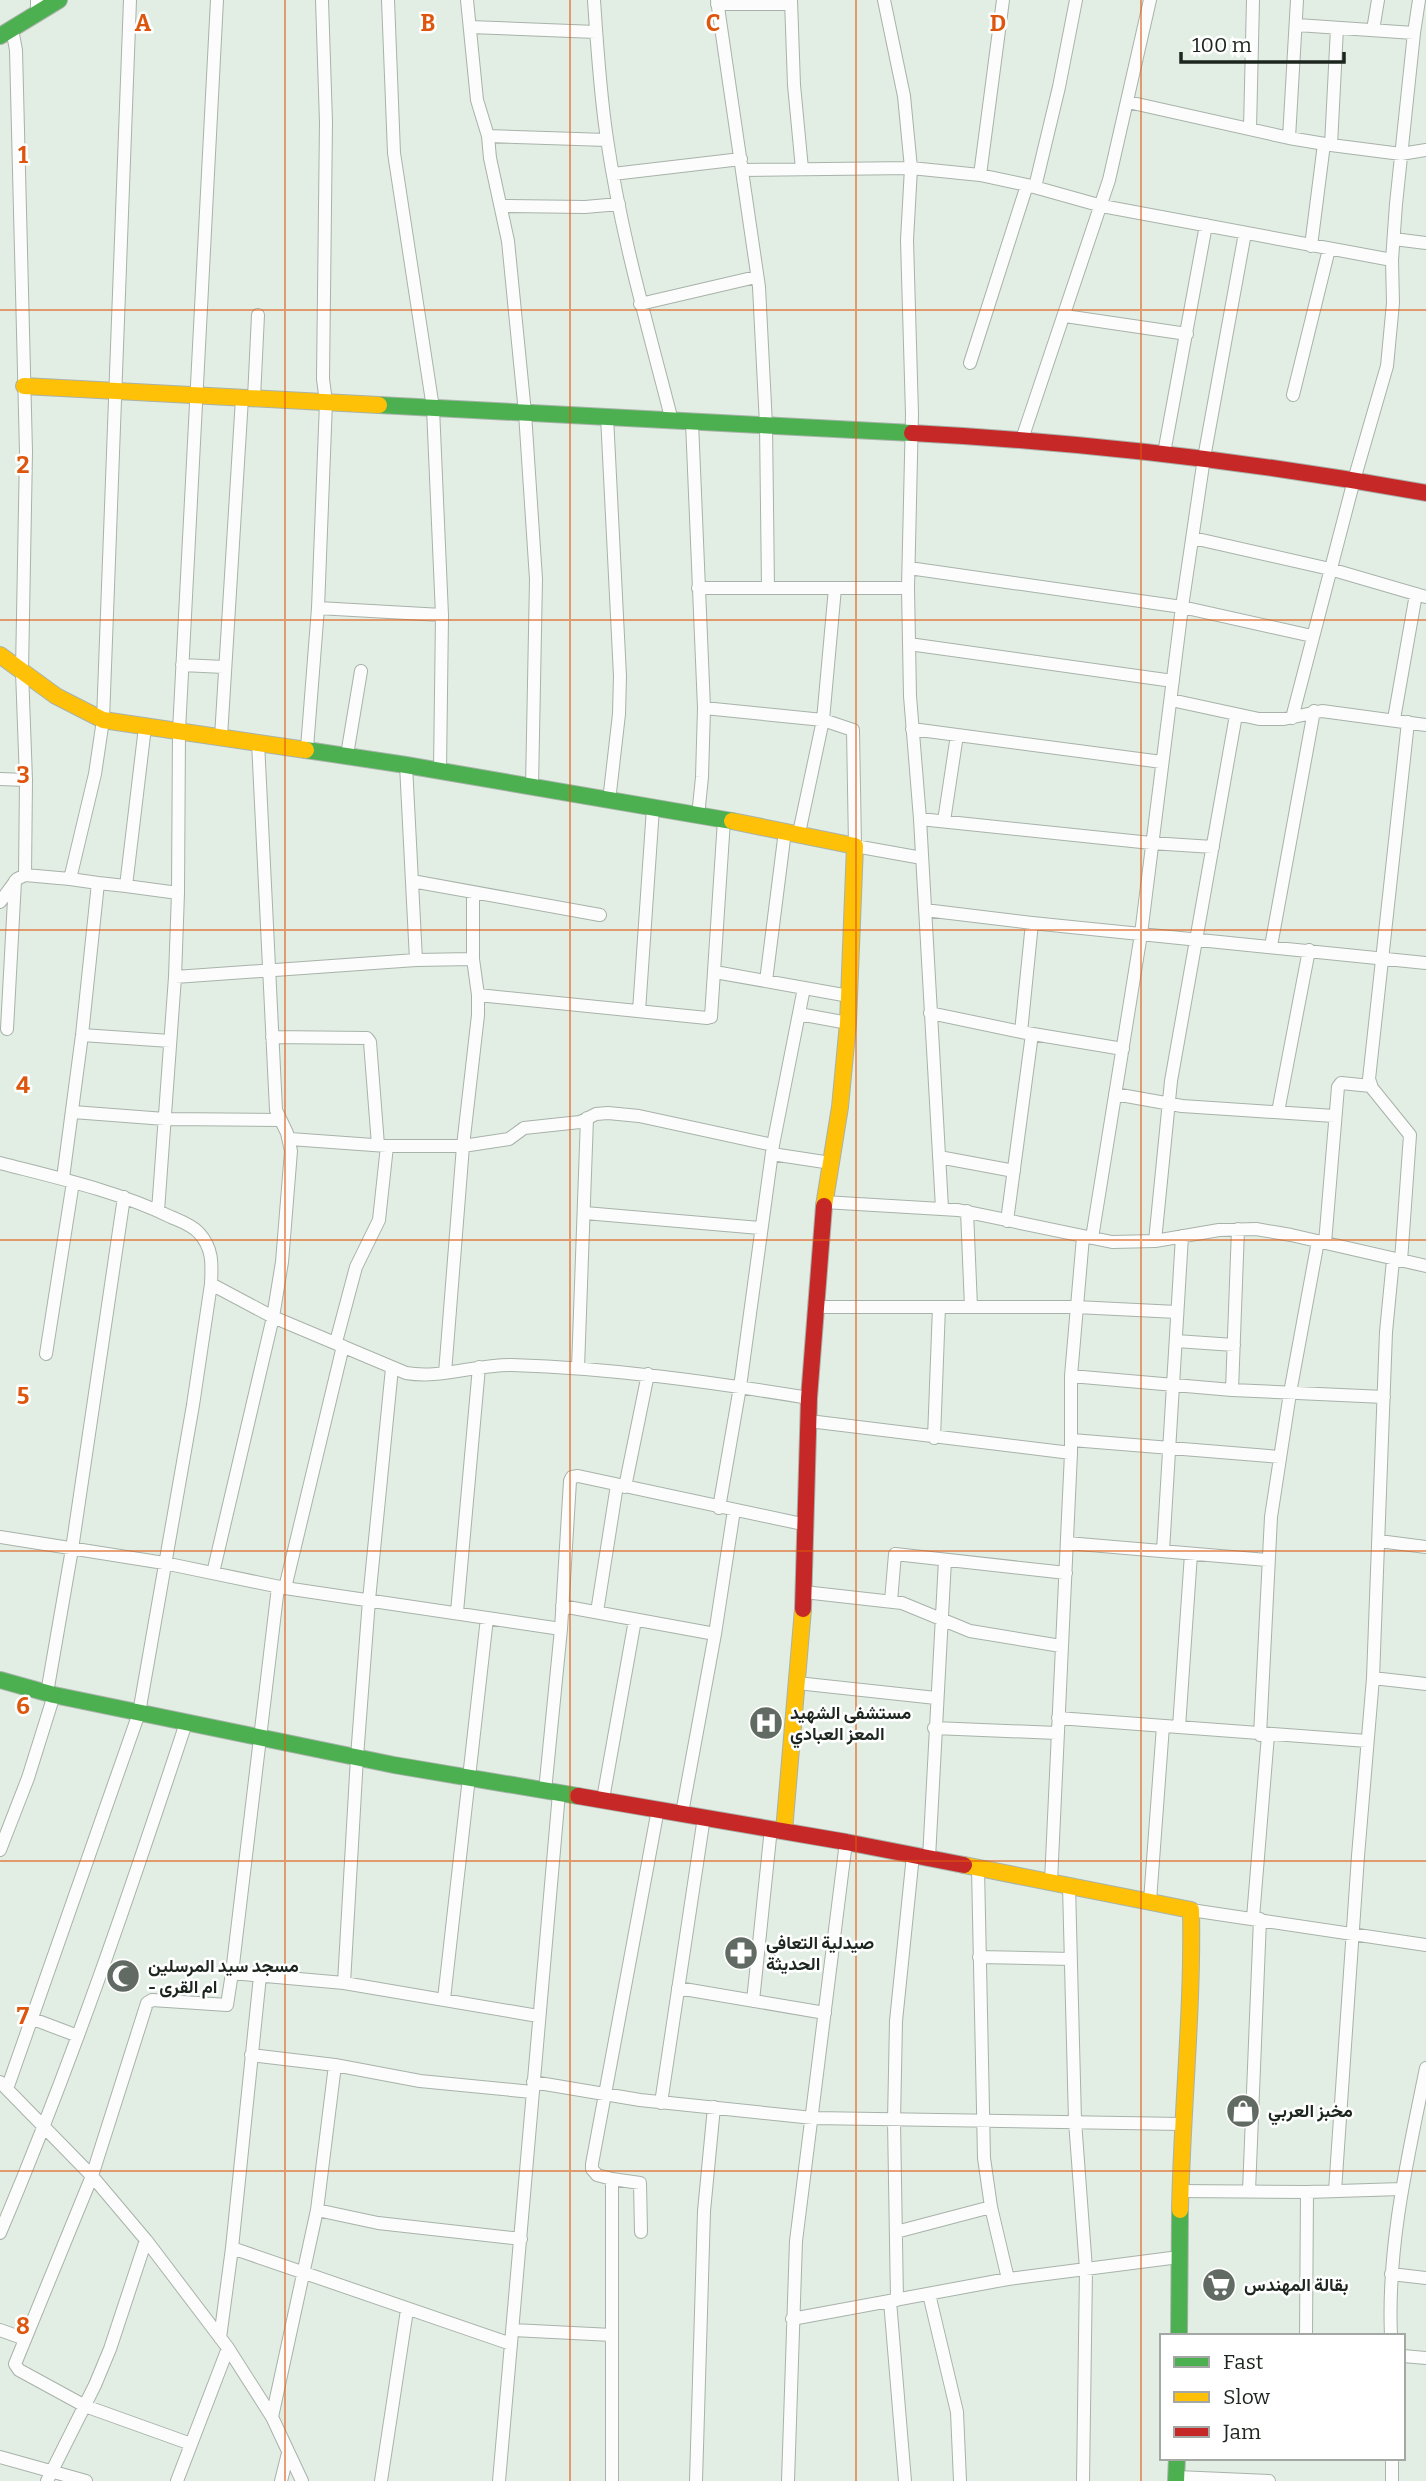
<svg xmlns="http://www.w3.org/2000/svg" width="1426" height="2481" viewBox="0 0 1426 2481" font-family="Bitter,Vazirmatn,serif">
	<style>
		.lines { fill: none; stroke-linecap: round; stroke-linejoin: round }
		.street-casing { stroke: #a8b2aa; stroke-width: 14 }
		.fast-casing { stroke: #a8b2aa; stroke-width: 18 }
		.slow-casing { stroke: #a8b2aa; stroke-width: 18 }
		.jam-casing { stroke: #a8b2aa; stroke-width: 18 }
		.street { stroke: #fbfcfb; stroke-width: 12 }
		.fast { stroke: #4caf50; stroke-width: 16 }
		.slow { stroke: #ffc107; stroke-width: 16 }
		.jam { stroke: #c62828; stroke-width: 16 }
		.grid { fill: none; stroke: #de560d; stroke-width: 2; stroke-opacity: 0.55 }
		.labels { text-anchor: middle; stroke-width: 5; stroke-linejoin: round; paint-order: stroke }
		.poi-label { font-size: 18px; font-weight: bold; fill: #1c251e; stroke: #fff; text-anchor: start }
		.grid-label { font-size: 23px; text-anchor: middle; font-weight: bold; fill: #de560d; stroke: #fff; stroke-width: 5; stroke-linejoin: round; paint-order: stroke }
	</style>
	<rect width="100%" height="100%" fill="#e2eee4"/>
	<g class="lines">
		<!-- street casing -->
		<g class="street-casing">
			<path id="street" d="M37,0V14
				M388,0L394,153L433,408L442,615L440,771
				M467,0L477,100L488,136L490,158L508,241L525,413L536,579L532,787
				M594,0C597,46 600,93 607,139C621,235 648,327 672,421
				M717,0L759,287L766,425L768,588
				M791,0L794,85L802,169
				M884,0L904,96L911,168L907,240L912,414L908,588L910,696L920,819L942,1208
				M717,4H791
				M1297,25L1414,33
				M470,27L596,32
				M12,29L16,50L26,452L22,671L26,780L25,875
				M1373,30L1378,0
				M1128,102L1289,138L1331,145L1401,154L1426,150
				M1250,129L1253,0
				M488,136L607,140
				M1289,138L1297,0
				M1331,145L1337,28
				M742,170L911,168L980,175L1027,185L1102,206L1392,260
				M613,174L741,159
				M980,175L1003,0
				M1035,187L1059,87L1076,0
				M501,206L585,207L619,204
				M1394,239L1426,243
				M1311,246L1324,144
				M640,304L756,277
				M1065,316L1187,334
				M970,363L1027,185
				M1293,395L1329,249
				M254,398L258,315
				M607,416L620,676L619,714L609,801
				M692,422L704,708L702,777L698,816
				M1022,439L1109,180L1150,0
				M1164,453L1206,225
				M1193,538L1330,569L1426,597
				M909,568L1182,607L1312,636
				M698,588H908
				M318,608L442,615
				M909,644L1173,681
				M182,665L224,667
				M1171,700L1259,719H1284L1322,711L1426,725
				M704,708L823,720L853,730L855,846L922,858
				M1292,718L1354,480L1387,366L1393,303L1392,260L1396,204L1414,33L1419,0
				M1394,719L1416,594
				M912,729L1162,762
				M221,737L242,398
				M307,748L318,608L326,402L323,379L326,122L322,0
				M347,755L361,671
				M406,765L416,960
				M0,779L26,780
				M920,819L1151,843L1213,847
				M944,821L957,735
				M799,833L823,720L835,588
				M412,881L600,915
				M98,883L70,879L95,774L103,720L130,0
				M126,886L178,893
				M0,902L17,879L25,875L70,879
				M925,910L1032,923L1426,963
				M1271,946L1314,711
				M473,959V893
				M715,972L849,996
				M175,977L416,960L473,959L478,995
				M766,981L785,831
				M639,1011L653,808
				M930,1013L1021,1032L1123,1049
				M799,1014L848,1023
				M7,1029L15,881
				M1021,1032L1032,923
				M82,1035L170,1041
				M272,1037L367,1038L370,1042L378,1145
				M1115,1094L1182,1106L1334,1116
				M73,1112L165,1119L280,1120
				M1278,1112L1309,950
				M290,1139L387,1146H463L509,1139L524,1128L580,1122L596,1114L608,1113L639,1116L773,1145
				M772,1154L831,1163
				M939,1157L1014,1171
				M0,1163C58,1178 117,1191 171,1217C180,1221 192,1225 199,1233C213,1248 212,1264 211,1284L273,1317L406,1373C442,1379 477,1364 512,1365C612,1368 711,1382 809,1398
				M63,1178L82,1035L98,883L126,886L145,727
				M824,1202L958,1210L1112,1242L1155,1241L1219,1230L1256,1229L1291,1235L1426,1266
				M158,1211L175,977L178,893L179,731L217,0
				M967,1211L971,1307
				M585,1213L760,1228
				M1007,1221L1032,1034
				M1092,1238L1141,934L1182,607L1204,458L1245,233
				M1155,1241L1171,1081L1236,715
				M1325,1243L1338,1087L1341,1083L1371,1086
				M1401,1261L1410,1135L1372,1088L1369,1079L1408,722
				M814,1307H1076L1177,1312
				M1176,1341L1234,1345
				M336,1342L356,1267L379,1220L387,1146
				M46,1354L73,1182
				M578,1368L587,1118
				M445,1373L463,1146L478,1015V995L707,1018L711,1017L724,820
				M1071,1376L1232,1390L1384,1397
				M1232,1390L1238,1229
				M809,1421L1071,1453
				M934,1438L939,1307
				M1072,1440L1280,1457
				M625,1487L648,1374
				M719,1508L740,1387L773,1145L804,988
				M0,1537L164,1563L285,1588L561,1629
				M1379,1541L1426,1547
				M1067,1543L1267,1560
				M1163,1551L1182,1236
				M213,1573L273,1317L282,1262L291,1151L287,1133L276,1110L258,742
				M278,1587L232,1973L344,1983L538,2016
				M285,1588L343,1346
				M804,1592L902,1603L970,1631L1061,1646
				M891,1601L895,1554L1066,1573
				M562,1606L715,1634
				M457,1612L479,1367
				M597,1612L617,1485
				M1373,1678L1426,1684
				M797,1683L936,1698
				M47,1693L72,1549L124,1197
				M1058,1718L1367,1741
				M1179,1727L1191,1554
				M934,1728L1057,1733
				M1260,1735L1271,1517L1290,1393L1318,1241
				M545,1791L561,1629L570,1481L572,1477L578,1476L807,1525
				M603,1799L635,1620
				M682,1813L715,1634L734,1510
				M0,1850L28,1778L54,1695
				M929,1858L945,1560
				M978,1868L984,2158L991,2207L1008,2279
				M1051,1882L1071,1453V1376L1083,1237
				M1069,1886L1075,2121L1086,2269L1083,2481
				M1150,1901L1163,1726
				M1191,1910L1426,1945
				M1253,1918L1268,1735
				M979,1957L1071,1959
				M344,1983L357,1757L369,1600L392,1368
				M678,1988L825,2013
				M444,1999L487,1618
				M753,2001L771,1828
				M33,2019L78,2036
				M251,2055L335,2065
				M0,2082L92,2176L146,2240L228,2348L272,2417L302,2481
				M533,2082L640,2100L813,2118L1182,2124
				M7,2089L139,1713L193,1405L211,1284
				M661,2103L704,1817
				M612,2179L640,2183L641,2232
				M1180,2191L1307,2192L1401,2189
				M1249,2191L1260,1919
				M1335,2191L1358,1856L1373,1678L1386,1332L1393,1260
				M317,2210L378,2223L521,2239
				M896,2232L991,2207
				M0,2233C71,2066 129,1895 186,1723
				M232,2248L511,2344
				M1391,2274L1426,2278
				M929,2294L957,2412L960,2481
				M897,2300L894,2121L896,2021L913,1855
				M890,2301L905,2481
				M792,2319L1008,2279L1179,2257
				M0,2330L25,2339
				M513,2330L612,2335
				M1306,2336L1307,2192
				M1391,2336C1387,2245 1408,2157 1426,2068
				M220,2338L232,2248L260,1976
				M1403,2356L1426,2358
				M272,2417L317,2210L335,2065L420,2081L532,2092
				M191,2444L85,2406L19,2370L15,2364L92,2176L147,2003L152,2000L227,2005L232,1973
				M0,2457L86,2481
				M1392,2458V2481
				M1177,2477L1269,2481
				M47,2481L95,2385L110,2349L146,2240
				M177,2481L228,2348
				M281,2481L288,2453
				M381,2481L407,2310
				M499,2481L559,1793
				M612,2481V2179L597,2175L592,2169V2164L658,1809
				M696,2481L704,2211L714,2107
				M788,2481L796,2241L846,1842"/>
		</g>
		<!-- fast casing -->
		<g class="fast-casing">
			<path id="fast" d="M0,36L59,0
				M379,405L912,433
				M306,750L406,765L732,821
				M0,1680L54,1695L394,1765L578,1796
				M1179,2336L1180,2210
				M1176,2481L1177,2458"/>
		</g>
		<!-- slow casing -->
		<g class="slow-casing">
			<path id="slow" d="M24,386L379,405
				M0,655L56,696L103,720L306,750
				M732,821L855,846L848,1023L840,1107L824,1206
				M784,1831L803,1609
				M964,1865L1191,1910C1193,2010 1182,2110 1180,2210"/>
		</g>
		<!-- jam casing -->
		<g class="jam-casing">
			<path id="jam" d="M912,433C1085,442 1256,462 1426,493
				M803,1609L809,1398L824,1206
				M578,1796L846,1842L964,1865"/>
		</g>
		<!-- street -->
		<use href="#street" class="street"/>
		<!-- fast -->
		<use href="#fast" class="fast"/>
		<!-- slow -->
		<use href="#slow" class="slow"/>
		<!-- jam -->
		<use href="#jam" class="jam"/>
	</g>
	<!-- grid -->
	<path class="grid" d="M285,0V2481M570,0V2481M856,0V2481M1141,0V2481M0,310H1426M0,620H1426M0,930H1426M0,1240H1426M0,1551H1426M0,1861H1426M0,2171H1426"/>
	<!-- icons -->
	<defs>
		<g id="hospital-disc" transform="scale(1.75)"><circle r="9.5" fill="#616b63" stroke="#fff"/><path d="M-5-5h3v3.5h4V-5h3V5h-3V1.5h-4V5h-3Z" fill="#fff"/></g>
		<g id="pharmacy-disc" transform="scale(1.75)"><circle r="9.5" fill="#616b63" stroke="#fff"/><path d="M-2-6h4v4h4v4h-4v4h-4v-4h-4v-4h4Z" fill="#fff"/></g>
		<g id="mosque-disc" transform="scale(1.75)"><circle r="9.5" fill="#616b63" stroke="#fff"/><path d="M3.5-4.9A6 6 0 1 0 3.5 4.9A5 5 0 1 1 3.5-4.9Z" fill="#fff"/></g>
		<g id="shop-disc" transform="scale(1.75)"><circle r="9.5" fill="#616b63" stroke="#fff"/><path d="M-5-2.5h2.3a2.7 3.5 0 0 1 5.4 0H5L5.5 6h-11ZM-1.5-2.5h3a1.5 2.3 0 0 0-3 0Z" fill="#fff"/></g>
		<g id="supermarket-disc" transform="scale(1.75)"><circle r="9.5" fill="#616b63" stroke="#fff"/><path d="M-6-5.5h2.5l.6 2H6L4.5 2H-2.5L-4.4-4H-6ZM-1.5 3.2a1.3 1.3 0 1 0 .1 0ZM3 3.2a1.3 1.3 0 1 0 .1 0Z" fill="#fff"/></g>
	</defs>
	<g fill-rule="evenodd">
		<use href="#hospital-disc" x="766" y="1723"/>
		<use href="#pharmacy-disc" x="741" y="1953"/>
		<use href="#mosque-disc" x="123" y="1976"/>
		<use href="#shop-disc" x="1243" y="2111"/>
		<use href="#supermarket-disc" x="1219" y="2285"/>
	</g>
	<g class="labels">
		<!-- poi labels -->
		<g class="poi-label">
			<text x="790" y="1719">مستشفى الشهيد<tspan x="790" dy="21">المعز العبادي</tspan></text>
			<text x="766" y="1949">صيدلية التعافي<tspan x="766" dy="21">الحديثة</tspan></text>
			<text x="148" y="1972">مسجد سيد المرسلين<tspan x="148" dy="21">- ام القرى</tspan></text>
			<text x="1268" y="2117">مخبز العربي</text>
			<text x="1244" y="2291">بقالة المهندس</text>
		</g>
	</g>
	<g class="grid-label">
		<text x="143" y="31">A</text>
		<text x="428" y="31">B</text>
		<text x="713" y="31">C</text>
		<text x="998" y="31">D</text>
		<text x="23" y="163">1</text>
		<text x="23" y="473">2</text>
		<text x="23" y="783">3</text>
		<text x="23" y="1093">4</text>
		<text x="23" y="1404">5</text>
		<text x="23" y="1714">6</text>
		<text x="23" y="2024">7</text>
		<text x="23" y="2334">8</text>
	</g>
	<!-- legend -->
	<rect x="1160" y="2334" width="245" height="126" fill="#ffffff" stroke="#a4a8a5" stroke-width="2"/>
	<rect x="1174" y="2357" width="35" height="10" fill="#4caf50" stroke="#a4a8a5" stroke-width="2"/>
	<text x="1223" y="2369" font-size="21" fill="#1c251e">Fast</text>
	<rect x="1174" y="2392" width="35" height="10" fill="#ffc107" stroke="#a4a8a5" stroke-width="2"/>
	<text x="1223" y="2404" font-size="21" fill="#1c251e">Slow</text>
	<rect x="1174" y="2427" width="35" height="10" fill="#c62828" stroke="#a4a8a5" stroke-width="2"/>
	<text x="1223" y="2439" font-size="21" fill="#1c251e">Jam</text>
	<!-- scale -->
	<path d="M1181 52v10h163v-10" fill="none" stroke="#1c251e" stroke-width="3.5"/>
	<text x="1192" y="52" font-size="21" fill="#1c251e" stroke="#ffffff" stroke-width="5" paint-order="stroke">100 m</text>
</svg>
